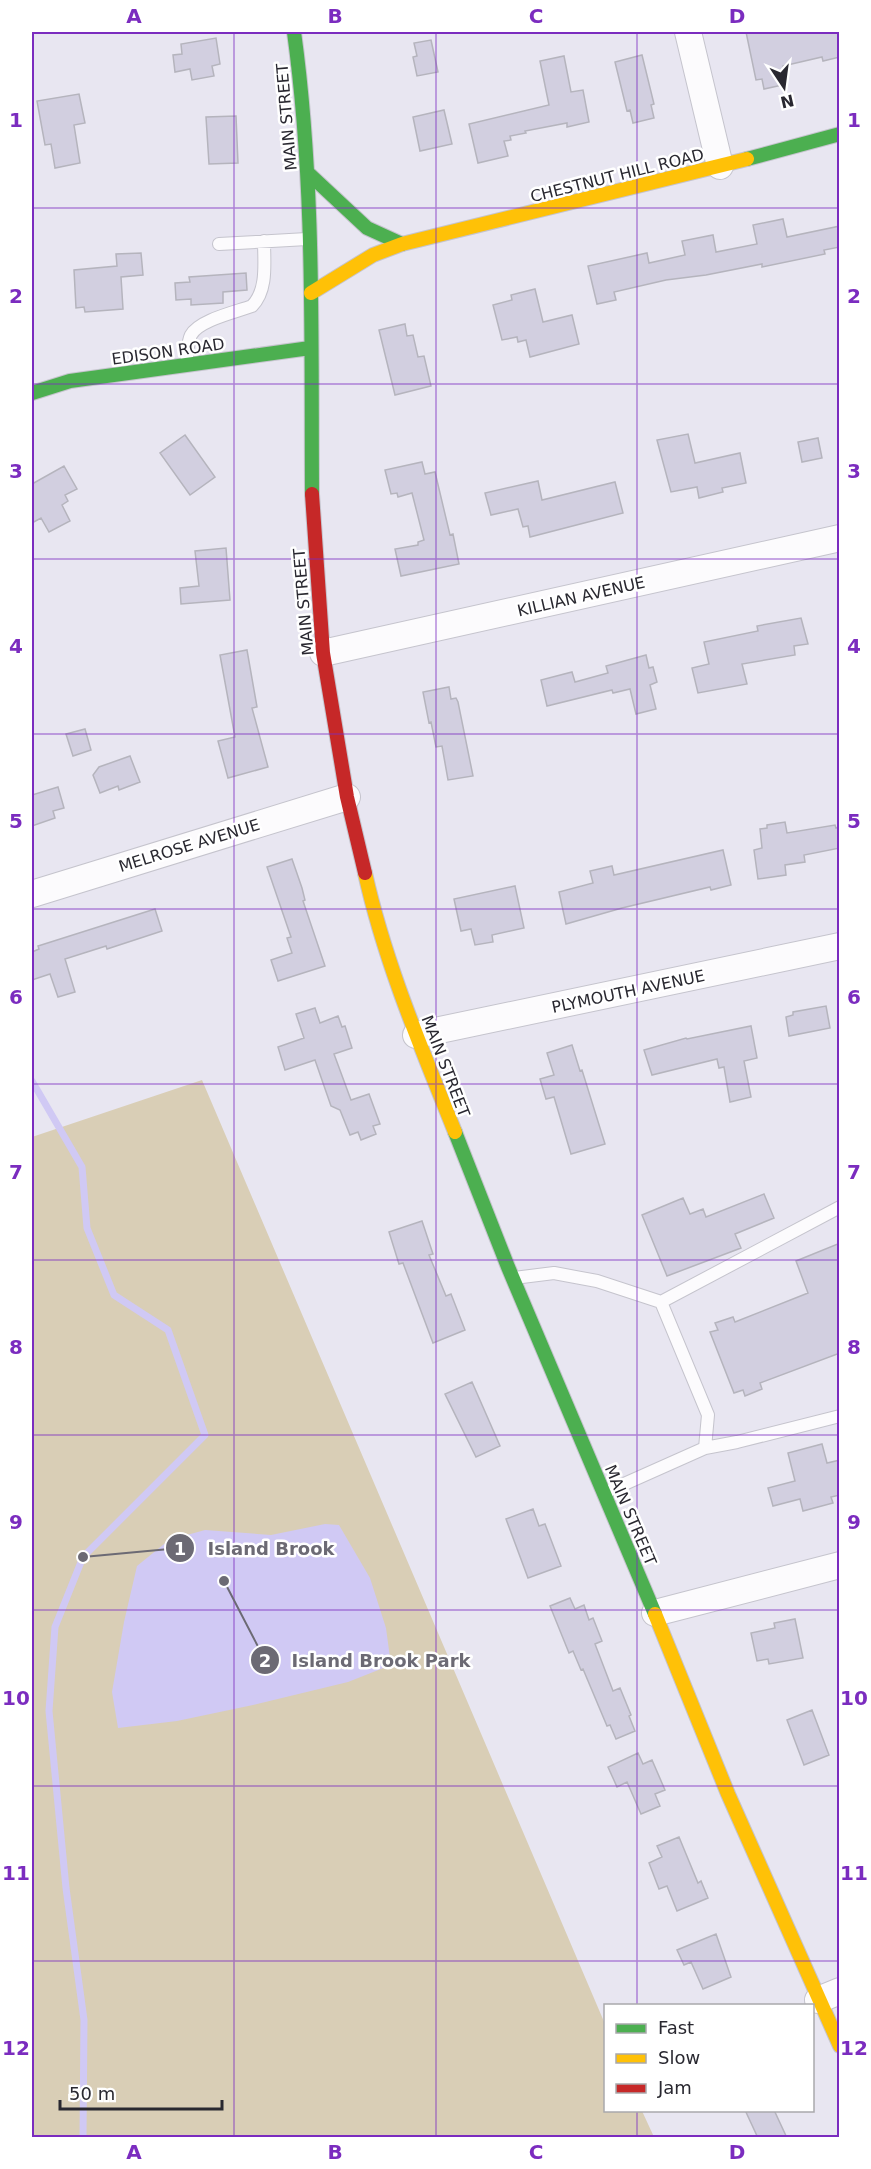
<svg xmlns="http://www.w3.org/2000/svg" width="871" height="2169" viewBox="0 0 871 2169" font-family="'DejaVu Sans',sans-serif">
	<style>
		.green { fill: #d9ceb6 }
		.water { fill: #d0c9f4 }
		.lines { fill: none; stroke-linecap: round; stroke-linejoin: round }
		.stream { stroke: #d0c9f4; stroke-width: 7 }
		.building { fill: #d2cfe0; stroke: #b5b4bd; stroke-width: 1.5 }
		.lane-casing { stroke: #c5c4cd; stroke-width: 14 }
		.street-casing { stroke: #c5c4cd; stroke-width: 28 }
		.fast-casing { stroke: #c5c4cd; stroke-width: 16 }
		.slow-casing { stroke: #c5c4cd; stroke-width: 16 }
		.jam-casing { stroke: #c5c4cd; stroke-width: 16 }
		.lane { stroke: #fcfbfd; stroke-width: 12 }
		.street { stroke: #fcfbfd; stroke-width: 26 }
		.fast { stroke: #4caf50; stroke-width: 14 }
		.slow { stroke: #ffc107; stroke-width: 14 }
		.jam { stroke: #c62828; stroke-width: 14 }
		.grid { fill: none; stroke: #7b2cbf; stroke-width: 1.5; stroke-opacity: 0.55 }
		.labels { text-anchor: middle; stroke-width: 5; stroke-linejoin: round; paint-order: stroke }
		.street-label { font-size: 16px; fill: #292830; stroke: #fff }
		.leader { fill: none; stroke: #6c6a74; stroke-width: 2 }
		.callout-dot { fill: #6c6a74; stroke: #fff; stroke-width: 2 }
		.mark-label { font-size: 18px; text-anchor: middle; font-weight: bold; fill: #fff }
		.callout-label { font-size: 18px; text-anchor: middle; font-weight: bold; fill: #6c6a74; stroke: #fff; stroke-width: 5; stroke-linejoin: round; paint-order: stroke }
		.neatline { fill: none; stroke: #7b2cbf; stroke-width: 2 }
		.grid-label { font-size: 20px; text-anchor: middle; font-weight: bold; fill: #7b2cbf }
	</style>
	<rect width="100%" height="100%" fill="#e8e6f1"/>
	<!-- green -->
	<path class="green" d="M202,1080L605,2024L606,2110L642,2111L654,2137H32V1137Z"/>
	<!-- water -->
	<path class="water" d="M325,1524L339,1525L370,1578L386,1628L391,1665L348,1682L253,1705L177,1721L118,1728L112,1692L124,1622L137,1566L169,1540L205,1530L271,1535Z"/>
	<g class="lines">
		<!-- stream -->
		<path class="stream" d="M32,1081L82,1167L87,1228L114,1295L168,1330L205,1435L83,1557L55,1627L49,1711L66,1888L84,2020L83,2138"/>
	</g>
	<!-- building -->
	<path class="building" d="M746,32H840V57L823,61L822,57L783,66L787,84L764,89L762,79L756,80Z
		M216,38L220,64L212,66L214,76L192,80L190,69L175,72L173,55L182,54L181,44Z
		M431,40L438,72L417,76L413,57L417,56L414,43Z
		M642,55L654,104L651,105L654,118L633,123L630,110L627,111L615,62Z
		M564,56L571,92L583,90L589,122L567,127V123L525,131L526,133L510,136L511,140L504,141L508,156L478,163L469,124L549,105L540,61Z
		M79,94L85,123L74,125L80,163L55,168L51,144L45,145L37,101Z
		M444,110L452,144L420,151L413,117Z
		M236,116L238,163L209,164L206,117Z
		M783,219L787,237L840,226V247L824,250L825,254L762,267V264L706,275L666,280L614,292L616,300L597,304L588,266L647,253L649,263L685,255L682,241L713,235L716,252L757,244L753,225Z
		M141,253L143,275L121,277L123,309L85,312L84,307L76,308L74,270L117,266L116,254Z
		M246,273L247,290L223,292V303L191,305V299L176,300L175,283L190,282L189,277Z
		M535,289L543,322L572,315L579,344L530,357L526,340L518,342L517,337L502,340L493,305L512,300L511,295Z
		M405,324L407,336L413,335L418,357L424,356L431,386L395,395L379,330Z
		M688,434L695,463L740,453L746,483L722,488L723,492L699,498L697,487L671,492L657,440Z
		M185,435L215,477L190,495L160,453Z
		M818,438L822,458L802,462L798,442Z
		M422,462L425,474L435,472L450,535L453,534L459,564L401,576L395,549L418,545V542L424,540L412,493L398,497L397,493L391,494L385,470Z
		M64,466L77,489L65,495L68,501L62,505L70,521L49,532L41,518L32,523V484Z
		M538,481L542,500L615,482L623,513L530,537L528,526L523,527L518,509L491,515L485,493Z
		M226,548L230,600L181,604L180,588L199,586L195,551Z
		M801,618L808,644L794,646L795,655L742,664L747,684L698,693L692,668L709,664L704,642L758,631L757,626Z
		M247,650L257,707L252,708L268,767L228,778L218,741L235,737L220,655Z
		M646,655L649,668L653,667L657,682L650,685L656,709L636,714L630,689L613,693L612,690L547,706L541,680L572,672L575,682L608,673L606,666Z
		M449,687L451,699L456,698L458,702L473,776L448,780L442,746L436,747L431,722L429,723L423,692Z
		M85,729L91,750L73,756L66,734Z
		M130,756L140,782L119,790L118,786L100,793L93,775L99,767Z
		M58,787L64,808L53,811L55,818L32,826V795Z
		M785,822L787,833L835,825L836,828L840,827V848L804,855L805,862L785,865L786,875L758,879L754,850L762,848L760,829L767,828V825Z
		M723,850L731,885L711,890L710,887L622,908L566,924L559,892L593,883L590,871L612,866L614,875Z
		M292,859L302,888L305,900L303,901L325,966L278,981L271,960L292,953L287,938L291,937L267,867Z
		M515,886L524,928L492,935L493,942L475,945L471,929L461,931L454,899Z
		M155,909L162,931L107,949L106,946L65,959L75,992L58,997L50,974L32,980V952L39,949L38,946Z
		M826,1006L830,1028L789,1036L786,1017L793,1015V1012Z
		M315,1008L320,1023L338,1016L342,1027L345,1026L352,1048L334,1054L351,1100L369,1094L380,1124L373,1126L376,1134L361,1140L358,1132L350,1135L340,1110L331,1106L315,1060L285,1070L278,1047L304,1038L296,1014Z
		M751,1026L757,1058L744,1061L751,1097L730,1102L724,1067L719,1068L717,1059L652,1075L644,1050L686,1038L687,1039Z
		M572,1045L580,1071L582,1070L605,1144L571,1154L554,1097L546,1099L540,1079L554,1075L547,1053Z
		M764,1194L774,1218L735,1234L741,1248L667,1276L642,1215L683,1198L690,1214L703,1209L706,1217Z
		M422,1221L433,1254L429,1255L446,1296L451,1294L465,1330L433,1343L403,1263L399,1264L389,1232Z
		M840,1243V1353L760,1383L762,1389L745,1396L743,1390L734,1393L710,1332L718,1330L715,1323L733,1317L735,1322L808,1293L796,1261Z
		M472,1382L500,1446L476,1457L445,1394Z
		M822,1444L827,1463L840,1460V1495L831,1497L833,1503L803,1511L800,1499L773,1506L768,1488L795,1481L788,1453Z
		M533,1509L539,1526L545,1524L561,1566L528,1578L506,1519Z
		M570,1598L575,1609L584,1605L589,1620L593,1618L602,1641L595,1644L613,1691L620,1688L631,1715L629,1716L635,1731L616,1739L610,1725L607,1726L583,1669L581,1670L573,1651L569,1653L550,1606Z
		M795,1619L803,1658L769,1664L768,1659L757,1661L751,1633L775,1628L774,1623Z
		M812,1710L829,1755L804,1765L787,1720Z
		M638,1753L643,1764L652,1760L665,1790L655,1794L660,1806L641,1814L627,1782L617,1787L608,1767Z
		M679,1837L698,1883L701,1881L708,1898L677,1911L667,1886L659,1889L649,1863L662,1857L657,1846Z
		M716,1934L731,1977L703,1989L691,1962L684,1965L677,1950Z
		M745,2110H774L787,2138H758Z"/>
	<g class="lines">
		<!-- lane casing -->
		<g class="lane-casing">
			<path id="lane" d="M219,244L307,239
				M186,364C188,355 187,343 191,335C199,320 236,312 252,306C268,290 264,262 264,241
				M514,1278L554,1273L597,1281L661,1302L840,1207
				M705,1448L737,1442L840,1416
				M604,1493L705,1448L708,1415L661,1302"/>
		</g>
		<!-- street casing -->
		<g class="street-casing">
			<path id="street" d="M688,32L720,166
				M323,653L840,538
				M32,894L347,797
				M416,1035L840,946
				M655,1613L840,1565
				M818,2000L840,1991"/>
		</g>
		<!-- fast casing -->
		<g class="fast-casing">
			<path id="fast" d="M294,32C315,184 311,340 312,494
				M747,159L840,134
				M307,172L367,228L402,244
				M32,393L70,381L310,348
				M455,1132L508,1267L655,1614"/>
		</g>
		<!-- slow casing -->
		<g class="slow-casing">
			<path id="slow" d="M311,293L373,255L402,244L747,159
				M365,873C385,963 421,1047 455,1132
				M655,1614L728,1794L840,2046"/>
		</g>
		<!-- jam casing -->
		<g class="jam-casing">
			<path id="jam" d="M312,494L323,653L347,797L365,873"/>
		</g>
		<!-- lane -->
		<use href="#lane" class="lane"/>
		<!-- street -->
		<use href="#street" class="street"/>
		<!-- fast -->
		<use href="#fast" class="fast"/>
		<!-- slow -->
		<use href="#slow" class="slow"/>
		<!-- jam -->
		<use href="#jam" class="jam"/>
	</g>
	<!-- grid -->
	<path class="grid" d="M234,32V2138M436,32V2138M637,32V2006M32,208H840M32,384H840M32,559H840M32,734H840M32,909H840M32,1084H840M32,1260H840M32,1435H840M32,1610H840M32,1786H840M32,1961H840M637,2110V2138"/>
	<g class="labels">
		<!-- street labels -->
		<g class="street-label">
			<text transform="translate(286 117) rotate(-95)" y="6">MAIN STREET</text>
			<text transform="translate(617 175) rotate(-14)" y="6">CHESTNUT HILL ROAD</text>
			<text transform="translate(168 351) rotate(-8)" y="6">EDISON ROAD</text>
			<text transform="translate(581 596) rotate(-13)" y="6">KILLIAN AVENUE</text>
			<text transform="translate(303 602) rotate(-95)" y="6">MAIN STREET</text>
			<text transform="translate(189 845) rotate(-17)" y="6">MELROSE AVENUE</text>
			<text transform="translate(628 991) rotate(-12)" y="6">PLYMOUTH AVENUE</text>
			<text transform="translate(446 1066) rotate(69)" y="6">MAIN STREET</text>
			<text transform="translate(631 1515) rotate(67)" y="6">MAIN STREET</text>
		</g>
	</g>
	<!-- callouts -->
	<path class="leader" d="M83 1557L180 1548M224 1581L265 1660"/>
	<g class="callout-dot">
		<circle cx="83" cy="1557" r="6"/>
		<circle cx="224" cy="1581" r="6"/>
		<circle cx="180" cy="1548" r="15"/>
		<circle cx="265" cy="1660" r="15"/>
	</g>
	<g class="mark-label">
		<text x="180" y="1555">1</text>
		<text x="265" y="1667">2</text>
	</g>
	<g class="callout-label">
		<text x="271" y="1555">Island Brook</text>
		<text x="381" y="1667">Island Brook Park</text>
	</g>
	<!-- border -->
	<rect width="871" height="2169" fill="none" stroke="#ffffff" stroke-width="66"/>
	<!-- legend -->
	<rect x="604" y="2004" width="210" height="108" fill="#ffffff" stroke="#a9a9ac" stroke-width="1.5"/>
	<rect x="616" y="2024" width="30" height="9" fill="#4caf50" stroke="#a9a9ac" stroke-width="1.5"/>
	<text x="658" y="2034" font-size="18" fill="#292830">Fast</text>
	<rect x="616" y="2054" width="30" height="9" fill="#ffc107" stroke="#a9a9ac" stroke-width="1.5"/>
	<text x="658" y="2064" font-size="18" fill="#292830">Slow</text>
	<rect x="616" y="2084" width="30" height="9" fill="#c62828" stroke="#a9a9ac" stroke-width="1.5"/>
	<text x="658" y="2094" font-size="18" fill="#292830">Jam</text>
	<!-- north arrow -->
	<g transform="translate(784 87) rotate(167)" stroke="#ffffff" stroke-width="4.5" paint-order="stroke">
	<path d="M0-4.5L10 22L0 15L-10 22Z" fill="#292830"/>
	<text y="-9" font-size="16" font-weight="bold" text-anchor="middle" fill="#292830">N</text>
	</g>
	<!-- scale -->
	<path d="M60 2100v9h162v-9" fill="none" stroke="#292830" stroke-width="3"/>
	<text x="69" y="2100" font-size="18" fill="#292830" stroke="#ffffff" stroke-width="4.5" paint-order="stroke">50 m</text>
	<rect x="33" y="33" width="805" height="2103" class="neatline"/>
	<g class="grid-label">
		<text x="134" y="23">A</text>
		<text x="335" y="23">B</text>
		<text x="536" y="23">C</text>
		<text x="737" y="23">D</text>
		<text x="16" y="127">1</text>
		<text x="854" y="127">1</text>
		<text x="16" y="303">2</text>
		<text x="854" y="303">2</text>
		<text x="16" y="478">3</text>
		<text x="854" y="478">3</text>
		<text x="16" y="653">4</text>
		<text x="854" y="653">4</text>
		<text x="16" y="828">5</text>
		<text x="854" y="828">5</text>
		<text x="16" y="1004">6</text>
		<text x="854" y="1004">6</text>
		<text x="16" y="1179">7</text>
		<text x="854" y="1179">7</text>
		<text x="16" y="1354">8</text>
		<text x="854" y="1354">8</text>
		<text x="16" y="1529">9</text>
		<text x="854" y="1529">9</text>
		<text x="16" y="1705">10</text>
		<text x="854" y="1705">10</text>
		<text x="16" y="1880">11</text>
		<text x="854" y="1880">11</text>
		<text x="16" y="2055">12</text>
		<text x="854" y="2055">12</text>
		<text x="134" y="2159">A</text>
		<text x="335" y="2159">B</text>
		<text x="536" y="2159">C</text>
		<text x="737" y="2159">D</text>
	</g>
</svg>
